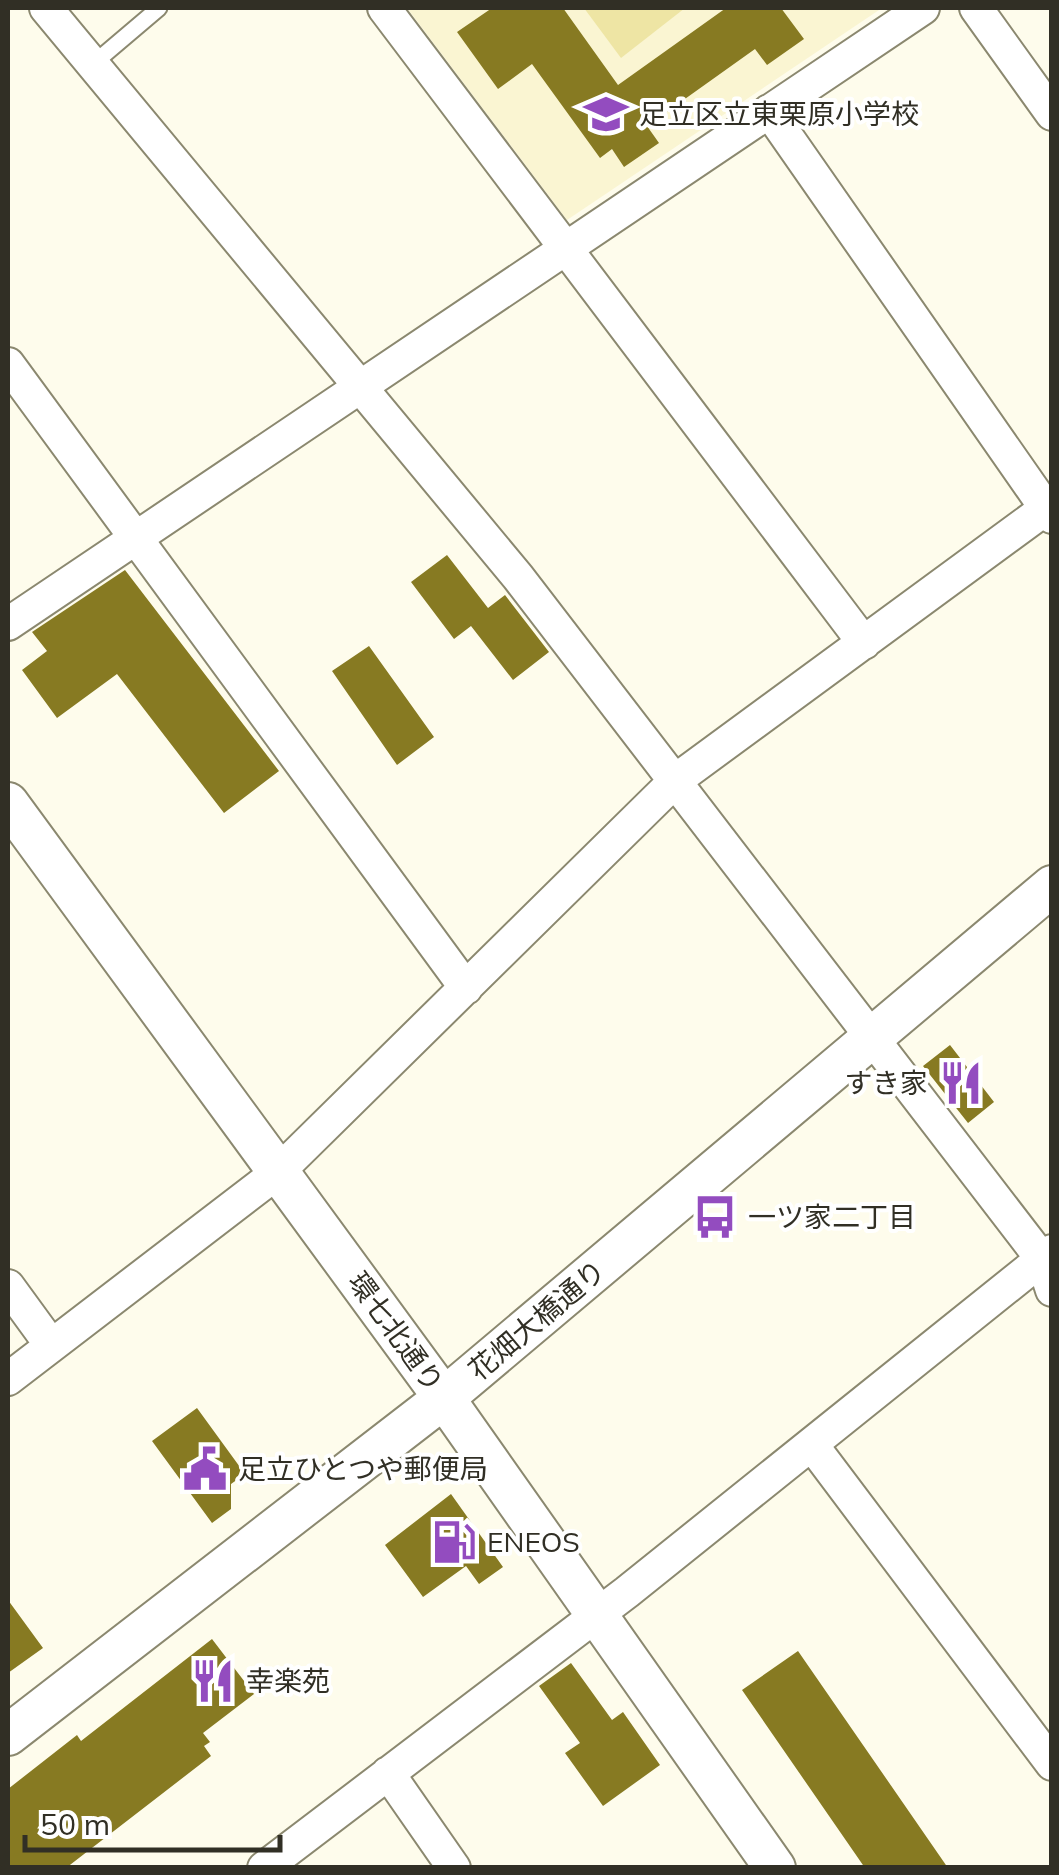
<svg xmlns="http://www.w3.org/2000/svg" width="1059" height="1875" viewBox="0 0 1059 1875" font-family="Mulish,'Noto Sans JP',sans-serif">
	<style>
		.built { fill: #faf5d2 }
		.green { fill: #eee5a4 }
		.building { fill: #877a22 }
		.lines { fill: none; stroke-linecap: round; stroke-linejoin: round }
		.service-casing { stroke: #8b886f; stroke-width: 19 }
		.minor-casing { stroke: #8b886f; stroke-width: 36 }
		.tertiary-casing { stroke: #8b886f; stroke-width: 44 }
		.service { stroke: #fff; stroke-width: 15 }
		.minor { stroke: #fff; stroke-width: 32 }
		.tertiary { stroke: #fff; stroke-width: 40 }
		.labels { text-anchor: middle; stroke-width: 8; stroke-linejoin: round; paint-order: stroke }
		.poi-label { font-size: 28px; fill: #312f25; stroke: #fff; text-anchor: start }
		.street-label { font-size: 28px; fill: #312f25; stroke: #fff }
	</style>
	<rect width="100%" height="100%" fill="#fefcec"/>
	<!-- built -->
	<path class="built" d="M407,8H882L567,220Z"/>
	<!-- green -->
	<path class="green" d="M584,8H685L621,58Z"/>
	<!-- building -->
	<path class="building" d="M492,8H563L618,85L726,8H781L804,39L767,65L755,49L647,126L659,143L624,167L612,149L600,158L532,64L498,89L457,32Z
		M447,555L488,608L505,595L549,652L513,680L471,626L454,639L411,582Z
		M125,570L279,771L224,813L117,674L57,718L22,670L47,651L32,632Z
		M369,646L434,737L397,765L332,671Z
		M950,1045L994,1102L968,1123L923,1066Z
		M197,1408L245,1474L231,1484V1509L212,1523L152,1441Z
		M451,1494L503,1567L479,1584L466,1566L423,1597L385,1545Z
		M8,1600L43,1648L8,1673Z
		M212,1639L254,1694L203,1733L210,1742L204,1746L211,1756L66,1868H8V1789L77,1735L81,1741Z
		M798,1651L948,1868H865L742,1690Z
		M571,1663L612,1720L623,1712L660,1765L603,1806L565,1753L580,1743L539,1686Z"/>
	<g class="lines">
		<!-- service casing -->
		<g class="service-casing">
			<path id="service" d="M93,64L159,8"/>
		</g>
		<!-- minor casing -->
		<g class="minor-casing">
			<path id="minor" d="M46,8L518,577L1042,1259L1052,1290
				M384,8L864,643
				M976,8L1052,114
				M769,111L1052,517
				M8,364L466,988
				M8,624L923,8
				M8,1286L51,1345
				M8,1379L278,1172L676,780L1052,504
				M812,1445L1052,1764
				M388,1773L454,1868
				M264,1868L627,1592L1052,1251"/>
		</g>
		<!-- tertiary casing -->
		<g class="tertiary-casing">
			<path id="tertiary" d="M8,803L444,1398L775,1868
				M8,1735L444,1398L1052,886"/>
		</g>
		<!-- service -->
		<use href="#service" class="service"/>
		<!-- minor -->
		<use href="#minor" class="minor"/>
		<!-- tertiary -->
		<use href="#tertiary" class="tertiary"/>
	</g>
	<!-- icons -->
	<defs>
		<g id="school-bare" transform="scale(3.45)"><path d="M0-5L7-2L0 1L-7-2ZM-4 1L0 2.5L4 1V4Q0 6-4 4Z" fill="#934cbf" stroke="#fff" stroke-width="2.5" paint-order="stroke"/></g>
		<g id="restaurant-bare" transform="scale(3.45)"><path d="M-5-6h1v4h1v-4h1v4h1v-4h1v5L-1.5 .5V6h-2V.5L-5-1ZM5-6V6H3V1.5H1.5Q1.5-4 5-6Z" fill="#934cbf" stroke="#fff" stroke-width="2.5" paint-order="stroke"/></g>
		<g id="bus-bare" transform="scale(3.45)"><path d="M-5-6H5V4H4V6H2V4H-2V6H-4V4H-5ZM-3.5-4V0h7V-4ZM-3.5 1.2v1.5H-2V1.2ZM2 1.2v1.5H3.5V1.2Z" fill="#934cbf" stroke="#fff" stroke-width="2.5" paint-order="stroke"/></g>
		<g id="civic-bare" transform="scale(3.45)"><path d="M-.6-6.5H3V-4.5H.6V-3L4-1V1h2V6H-6V1h2V-1L-.6-3ZM-1.2 2.5V6h2.4V2.5Z" fill="#934cbf" stroke="#fff" stroke-width="2.5" paint-order="stroke"/></g>
		<g id="fuel-bare" transform="scale(3.45)"><path d="M-5.5-6h7V0h2V4h1.3V-2.5L3-4.5l.8-.8L6-3V5H2.5V1h-1V6h-7ZM-4.2-4.7v3.2H.2V-4.7Z" fill="#934cbf" stroke="#fff" stroke-width="2.5" paint-order="stroke"/></g>
	</defs>
	<g fill-rule="evenodd">
		<use href="#school-bare" x="606" y="114"/>
		<use href="#restaurant-bare" x="961" y="1083"/>
		<use href="#bus-bare" x="715" y="1217"/>
		<use href="#civic-bare" x="205" y="1469"/>
		<use href="#fuel-bare" x="454" y="1542"/>
		<use href="#restaurant-bare" x="213" y="1681"/>
	</g>
	<g class="labels">
		<!-- poi labels -->
		<g class="poi-label">
			<text x="639" y="124">足立区立東栗原小学校</text>
			<text x="928" y="1093" text-anchor="end">すき家</text>
			<text x="748" y="1227">一ツ家二丁目</text>
			<text x="238" y="1479">足立ひとつや郵便局</text>
			<text x="487" y="1552">ENEOS</text>
			<text x="246" y="1691">幸楽苑</text>
		</g>
		<!-- street labels -->
		<g class="street-label">
			<text transform="translate(537 1320) rotate(-40)" y="10">花畑大橋通り</text>
			<text transform="translate(396 1332) rotate(54)" y="10">環七北通り</text>
		</g>
	</g>
	<!-- border -->
	<rect width="1059" height="1875" fill="none" stroke="#312f25" stroke-width="20"/>
	<!-- scale -->
	<path d="M25 1835v15h255v-15" fill="none" stroke="#312f25" stroke-width="5"/>
	<text x="40" y="1835" font-size="30" fill="#312f25" stroke="#ffffff" stroke-width="8" paint-order="stroke">50 m</text>
</svg>
